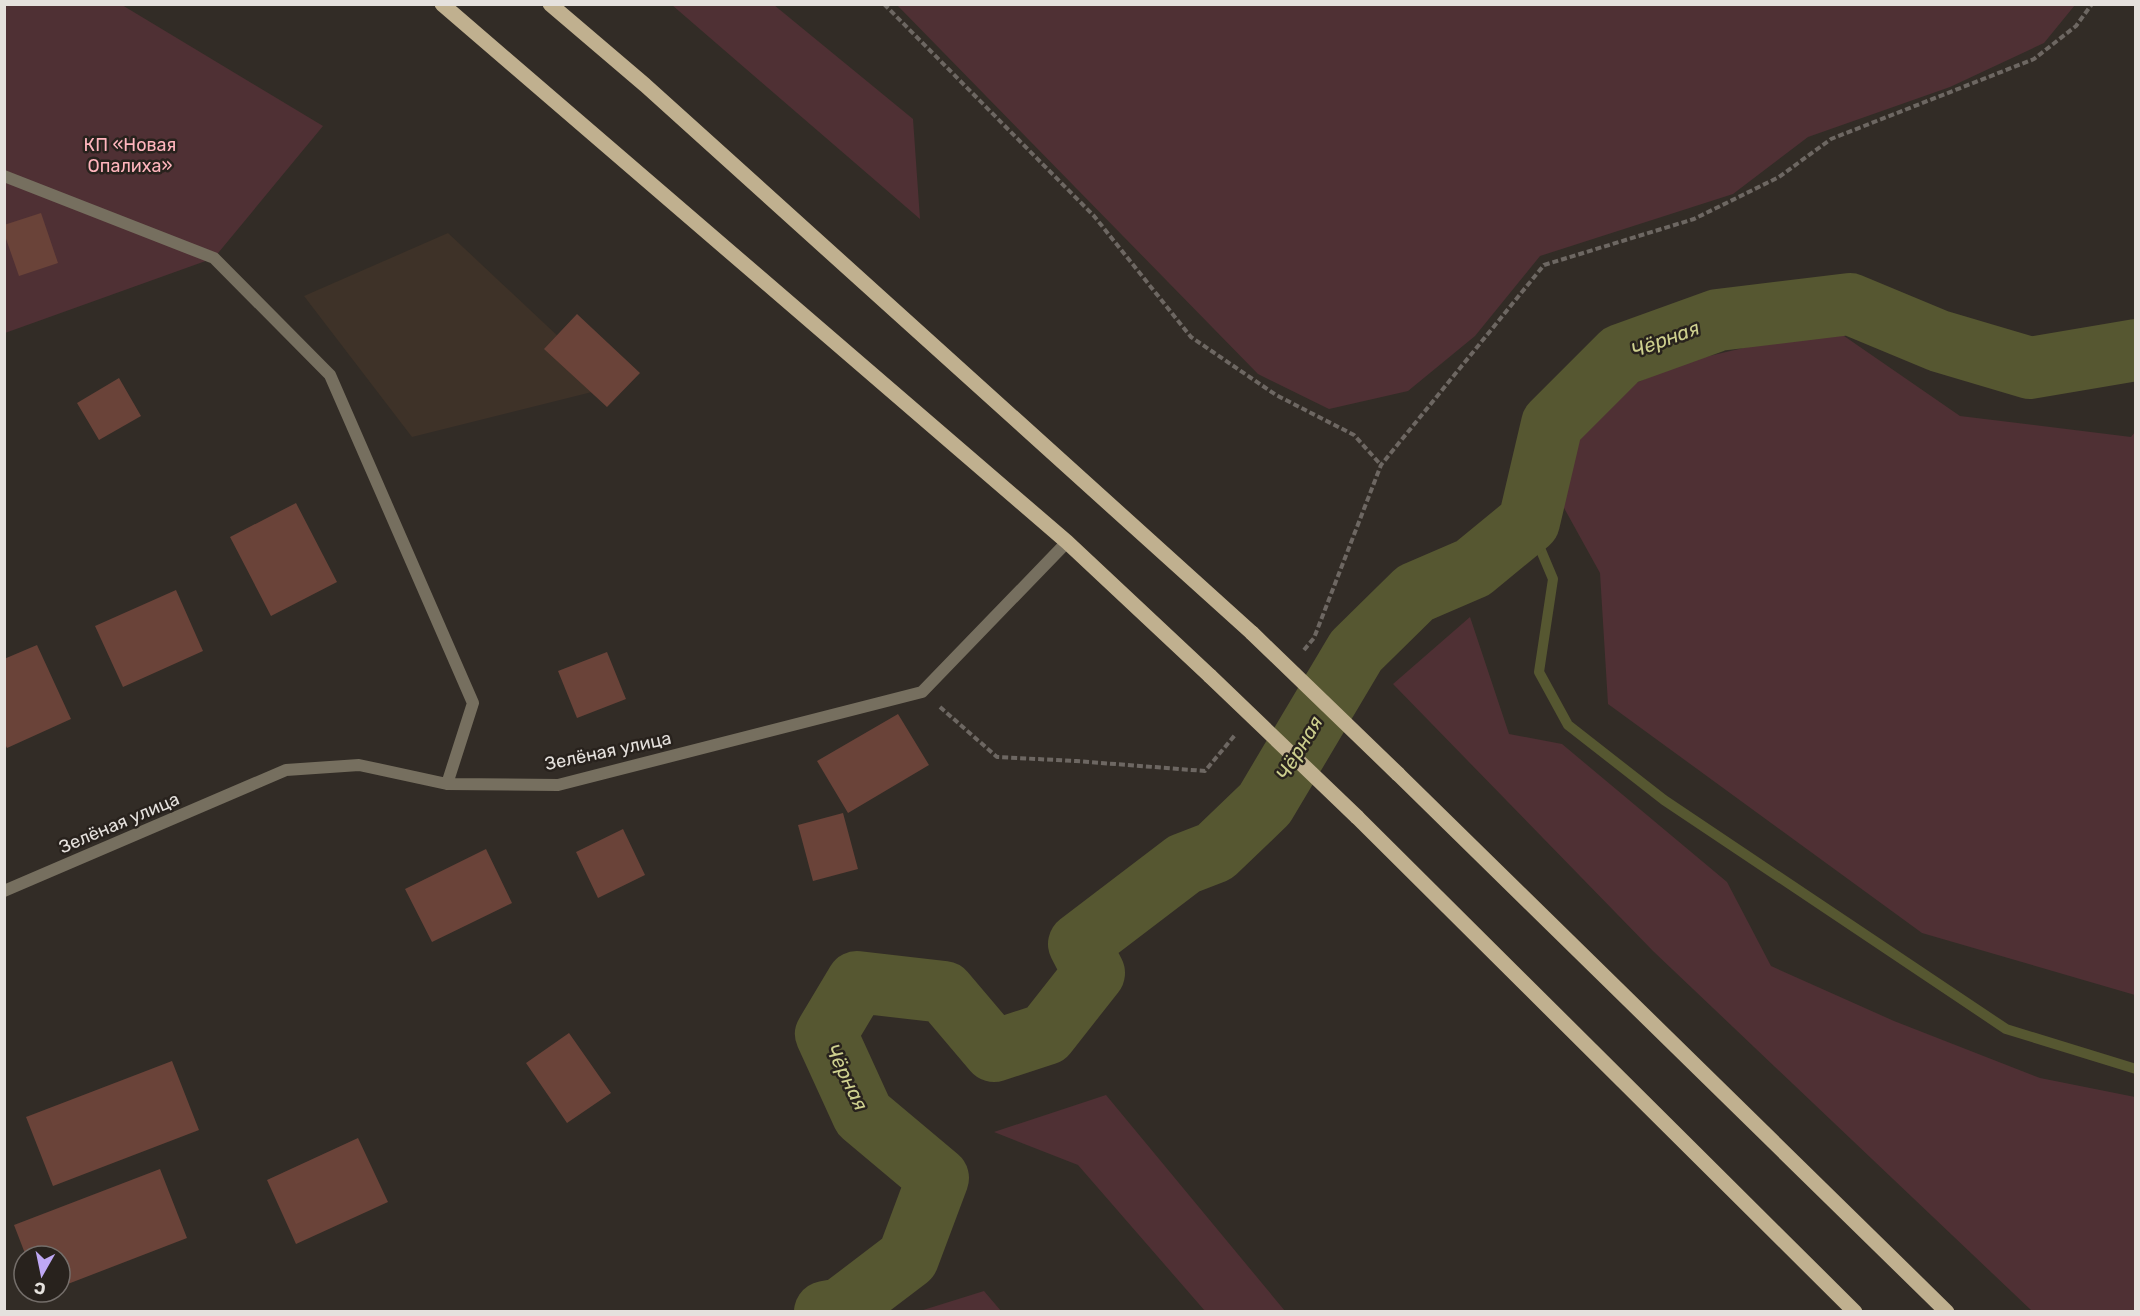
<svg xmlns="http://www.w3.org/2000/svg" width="2140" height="1316" viewBox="0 0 2140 1316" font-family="Rubik,sans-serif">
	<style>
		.built { fill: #3e3228 }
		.green { fill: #4f3034 }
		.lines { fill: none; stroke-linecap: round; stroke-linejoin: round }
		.stream { stroke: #565731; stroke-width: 10 }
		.river { stroke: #565731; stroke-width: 62 }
		.building { fill: #6a4339 }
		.path { stroke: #6d6762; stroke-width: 4; stroke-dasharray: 6 3; stroke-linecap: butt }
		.minor { stroke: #766f5f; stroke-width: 12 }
		.primary { stroke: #c0b08f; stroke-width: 15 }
		.primary-bridge { stroke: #c0b08f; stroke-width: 15 }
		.labels { text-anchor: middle; stroke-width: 5; stroke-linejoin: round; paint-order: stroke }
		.park-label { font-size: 18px; fill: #ffb5bd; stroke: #28221d }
		.street-label { font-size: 18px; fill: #e5e1dd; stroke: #28221d }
		.water-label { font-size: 20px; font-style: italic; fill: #ced08e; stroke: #28221d }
	</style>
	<rect width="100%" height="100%" fill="#322c26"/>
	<!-- built -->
	<path class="built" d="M448,233L612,387L412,437L304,296Z"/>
	<!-- green -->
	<path class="green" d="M5,5H122L323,126L214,258L5,333Z
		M672,5H774L913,119L920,219Z
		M897,5H2075L2044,43L1950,87L1808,137L1733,194L1540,256L1475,336L1408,391L1329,409L1258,374Z
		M1831,327L1960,416L2131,437L2135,432V995L1922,933L1608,704L1600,573L1553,488L1574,410L1684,362Z
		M1470,617L1509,734L1562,744L1727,882L1771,966L1894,1021L2040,1078L2135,1097V1311H2032L1653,951L1393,684Z
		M1106,1095L1285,1311H1205L1078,1165L994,1132Z
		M984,1291L1001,1311H920Z"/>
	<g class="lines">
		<!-- stream -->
		<path class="stream" d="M1529,522L1553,579L1539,672L1568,725L1664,800L2006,1029L2136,1069"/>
		<!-- river -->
		<path class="river" d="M825,1312L841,1309L908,1258L938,1178L863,1115L826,1034L857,982L944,992L994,1051L1046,1034L1094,973L1079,944L1184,864L1215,852L1265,804L1356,651L1415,593L1473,568L1529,522L1552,424L1621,355L1718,320L1850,304L1939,341L2030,368L2136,350"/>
	</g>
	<!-- building -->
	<path class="building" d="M41,213L58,263L19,276L4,233V225Z
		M577,314L640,373L607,407L544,349Z
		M119,378L141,416L99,440L77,403Z
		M296,503L337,582L271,616L230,537Z
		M176,590L203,651L123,687L95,626Z
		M37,645L71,719L7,748L4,742V659Z
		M607,652L626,699L577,718L558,671Z
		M898,714L929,765L848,813L817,761Z
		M843,813L858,869L813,881L798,825Z
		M623,829L645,875L598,898L576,852Z
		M486,849L512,903L432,942L405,889Z
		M569,1033L611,1093L567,1123L526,1063Z
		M172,1061L199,1130L53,1186L26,1117Z
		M358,1138L388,1202L296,1244L267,1180Z
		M160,1169L187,1238L60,1287V1256H26L14,1225Z"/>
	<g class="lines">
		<!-- path -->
		<path class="path" d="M884,4L1094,216L1191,337L1276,395L1354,435L1381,465
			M1304,650L1314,638L1381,465L1544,265L1694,219L1779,177L1831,139L2034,59L2076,26L2092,4
			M940,707L997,757L1076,761L1205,771L1235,735"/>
		<!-- minor -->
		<path class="minor" d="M4,176L214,258L330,375L473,703L447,784
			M4,891L286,770L359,765L447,784L558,785L922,692L1067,542"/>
		<!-- primary -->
		<path class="primary" d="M442,4L1067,542L1210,676
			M550,4L645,85L1252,633
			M1398,774L1947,1312
			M1357,817L1855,1312"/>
		<!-- primary-bridge -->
		<path class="primary-bridge" d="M1252,633L1398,774
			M1210,676L1357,817"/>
	</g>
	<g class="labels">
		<!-- park labels -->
		<g class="park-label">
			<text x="130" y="151">КП «Новая<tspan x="130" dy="21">Опалиха»</tspan></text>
		</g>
		<!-- street labels -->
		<g class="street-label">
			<text transform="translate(608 751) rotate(-12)" y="6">Зелёная улица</text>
			<text transform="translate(119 823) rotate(-23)" y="6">Зелёная улица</text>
		</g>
		<!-- water labels -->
		<g class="water-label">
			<text transform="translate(1665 339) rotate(-20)" y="7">Чёрная</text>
			<text transform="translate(1299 748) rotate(-59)" y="7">Чёрная</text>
			<text transform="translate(847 1077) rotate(64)" y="7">Чёрная</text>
		</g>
	</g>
	<!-- border -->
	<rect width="2140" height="1316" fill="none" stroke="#e5e1dd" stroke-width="12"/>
	<!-- north arrow -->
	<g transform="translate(42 1274) rotate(189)"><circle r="28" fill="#28221d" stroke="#746e6a" stroke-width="1.5"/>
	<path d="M0-4.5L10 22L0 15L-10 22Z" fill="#bfa8f4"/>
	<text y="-9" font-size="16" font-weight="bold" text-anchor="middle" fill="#e5e1dd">С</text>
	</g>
</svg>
